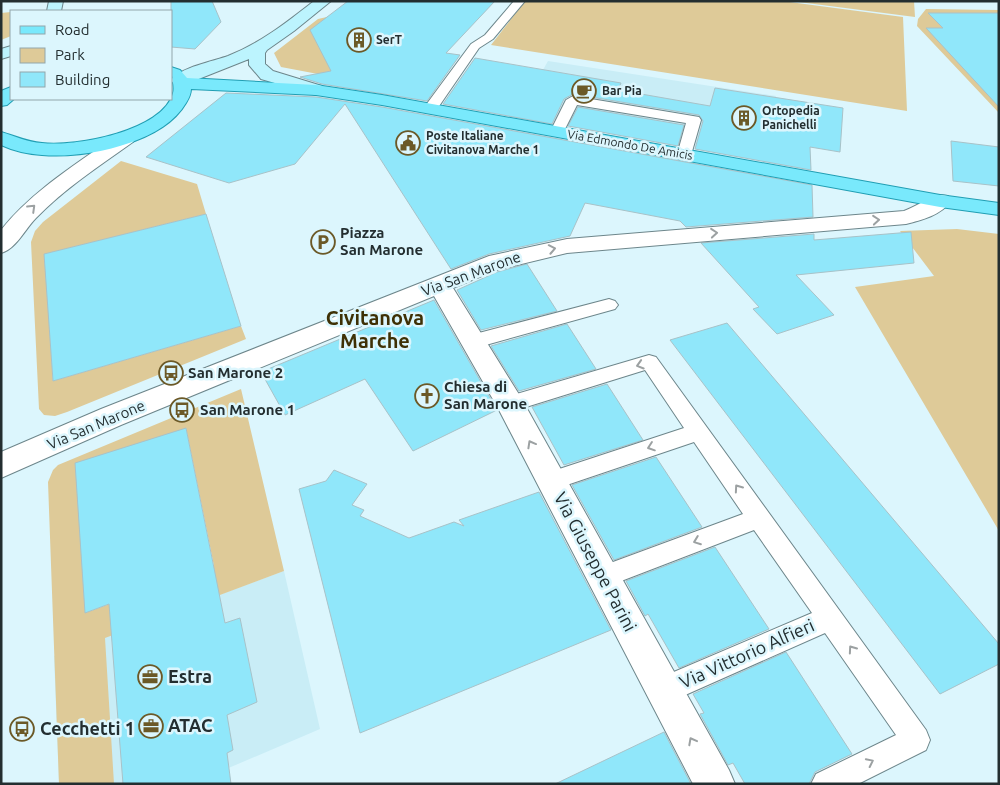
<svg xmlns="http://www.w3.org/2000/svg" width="1000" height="785" viewBox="0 0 1000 785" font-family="Ubuntu,sans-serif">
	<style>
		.built { fill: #c9edf6 }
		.green { fill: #deca98; fill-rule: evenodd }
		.building { fill: #90e7fa; stroke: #a8c2c8 }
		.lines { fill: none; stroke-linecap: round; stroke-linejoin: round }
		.service-casing { stroke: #6d868b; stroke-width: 2 }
		.minor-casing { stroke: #6d868b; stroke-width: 2 }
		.tertiary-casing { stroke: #6d868b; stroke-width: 2 }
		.secondary-casing { stroke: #6d868b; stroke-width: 2 }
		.primary-casing { stroke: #219eb3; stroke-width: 2 }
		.service { fill: #fff; fill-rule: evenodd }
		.minor { fill: #fff; fill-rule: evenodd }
		.tertiary { fill: #fff; fill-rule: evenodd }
		.secondary { fill: #bcf4fe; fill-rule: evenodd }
		.primary { fill: #79e9fc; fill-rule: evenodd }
		.oneway { stroke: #9ca1a2 }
		.labels { text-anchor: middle; stroke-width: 5; stroke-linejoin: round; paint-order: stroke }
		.far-poi-label { font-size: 12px; font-weight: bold; fill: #232e30; stroke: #dcf6fd; text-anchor: start }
		.far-street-label { font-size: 12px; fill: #232e30; stroke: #dcf6fd }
		.poi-label { font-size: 15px; font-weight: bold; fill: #232e30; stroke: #dcf6fd; text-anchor: start }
		.street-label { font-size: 15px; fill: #232e30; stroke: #dcf6fd }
		.near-street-label { font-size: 18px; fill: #232e30; stroke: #dcf6fd }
		.near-poi-label { font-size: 18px; font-weight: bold; fill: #232e30; stroke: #dcf6fd; text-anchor: start }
		.district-label { font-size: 20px; font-weight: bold; fill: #3e3005; stroke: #dcf6fd }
	</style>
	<rect width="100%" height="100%" fill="#dcf6fd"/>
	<!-- built -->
	<path class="built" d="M548,61L776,96L763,158L518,114Z
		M284,571L320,729L191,784H59L54,656Z"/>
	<!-- green -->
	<path class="green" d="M525,1H782L903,17L907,111L491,45Z
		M791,1H914L915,17Z
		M362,9L430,52L318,74L281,67L274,53L318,19Z
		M926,9L999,10V113L917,26L918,19Z
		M11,12V36L1,40V13Z
		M121,161L197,184L206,214L45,254L53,381L241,326L246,339L67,412L55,416L44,415L39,409L31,242L35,231L43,222Z
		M957,229L999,234V531L855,287L934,276L900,231Z
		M241,389L284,571L105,638L114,784H59L48,482L53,470L58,465ZM186,428L214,566L85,613Z"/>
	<!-- building -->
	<path class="building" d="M171,1H212L221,22L195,49L171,47Z
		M348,1H495L446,53L460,55L427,101L322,84L300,77L331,71L310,30Z
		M928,13H999V107L926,28H943Z
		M475,58L621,83L618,90L710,106L715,88L843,108L840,152L810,147L811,170L695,149L703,121L699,115L573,94L564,99L552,124L443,104Z
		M226,93L316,97L382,107L812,185L813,217L686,227L680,221L585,203L570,236L489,254L451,269L345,104L295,164L229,183L146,157Z
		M578,107L684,125L678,146L568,126Z
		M951,141L999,147V186L953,181Z
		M206,214L241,326L53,381L44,254Z
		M911,232L914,263L796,275L834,315L777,334L753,309L759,307L701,243L814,234V240Z
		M527,264L557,311L481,330L457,290L497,272Z
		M434,300L497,410L413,451L365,379L285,415L261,372Z
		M727,323L999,644V664L940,694L670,340Z
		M567,324L596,369L519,391L491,346Z
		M607,384L643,440L564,465L532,407Z
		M186,428L225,623L240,618L257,702L227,715L233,750L227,753L231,784H123L109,604L85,613L75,463Z
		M656,457L702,527L614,560L572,485Z
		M334,470L367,484L352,505L364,510L360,516L409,538L454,522L464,526L459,520L539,492L611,630L360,733L299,489L326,481Z
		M715,547L769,629L679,668L648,614L645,616L626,581Z
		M786,652L852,754L815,772L809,784H745L733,763L728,765L700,714L704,713L693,694Z
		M664,732L691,784H555Z"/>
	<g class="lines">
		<!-- service casing -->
		<g class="service-casing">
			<path id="service" d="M514,1H525L493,39L479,48L435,112H425L423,109L471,44L485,35Z
				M573,96L699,117L701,120L691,155L689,158H679L677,155L686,123L577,105L562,135H552L550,132L566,100Z
				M609,299L615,301L618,305L615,309L475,348L468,346L466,341L468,336L475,334Z
				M649,355L656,357L926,730L930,740L926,750L858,784H811L816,774L896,735L825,633L665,704L655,700L651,690L655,680L812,613L754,530L603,588L594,585L591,577L594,569L743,514L694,442L552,490L544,488L541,481L544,474L684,428L645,370L510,412L503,410L500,404L503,398Z"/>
		</g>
		<!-- minor casing -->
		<g class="minor-casing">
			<path id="minor" d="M940,195L948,196L951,201C941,215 922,220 906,224L567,253L496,270L453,288L520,396L729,770L735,784H693L499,410L434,296L121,425L1,478V452L101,409L489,256L567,239L904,211C917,206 928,198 940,195Z"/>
		</g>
		<!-- tertiary casing -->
		<g class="tertiary-casing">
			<path id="tertiary" d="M126,132L133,134L136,138L133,142C99,166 64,189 36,218C25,229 16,249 1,253V230C33,190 78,163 119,134Z"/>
		</g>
		<!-- secondary casing -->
		<g class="secondary-casing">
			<path id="secondary" d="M49,1H63L61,11H47Z
				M314,1H331L294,31L267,50L265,53V64L273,71L322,86L325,90L322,94L316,95L261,79L249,65V59L186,84L180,85L174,84L171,80C179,68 214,61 228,56C261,43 287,22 314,1Z
				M11,46V56L1,59V49Z"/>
		</g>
		<!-- primary casing -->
		<g class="primary-casing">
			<path id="primary" d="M171,67L180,70L187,78L316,85L382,95L940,195L999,203V215L940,207L382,105L316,95L191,89C191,94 189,98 186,103C163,143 86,159 42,155C28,154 14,151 1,145V132C15,136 27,142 42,143C76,147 163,131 173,93C175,87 171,74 171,67Z
				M11,87V99H14L7,105L1,106V91Z"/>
		</g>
		<!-- service -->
		<use href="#service" class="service"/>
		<!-- minor -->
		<use href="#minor" class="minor"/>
		<!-- tertiary -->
		<use href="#tertiary" class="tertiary"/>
		<!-- secondary -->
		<use href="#secondary" class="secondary"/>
		<!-- primary -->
		<use href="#primary" class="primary"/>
	</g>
	<!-- one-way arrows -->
	<defs><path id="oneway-chevron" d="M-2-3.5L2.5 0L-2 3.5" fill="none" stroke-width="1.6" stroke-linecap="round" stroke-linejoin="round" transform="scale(1.25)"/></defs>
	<g class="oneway">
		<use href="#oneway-chevron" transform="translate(32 208) rotate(-44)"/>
		<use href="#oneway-chevron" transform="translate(876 220) rotate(-5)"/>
		<use href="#oneway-chevron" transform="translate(714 233) rotate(-5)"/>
		<use href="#oneway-chevron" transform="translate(552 249) rotate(-11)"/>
		<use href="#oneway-chevron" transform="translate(640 365) rotate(163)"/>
		<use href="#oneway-chevron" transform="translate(531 444) rotate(-119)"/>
		<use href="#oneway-chevron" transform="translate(651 447) rotate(161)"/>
		<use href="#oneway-chevron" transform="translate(738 488) rotate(-125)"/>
		<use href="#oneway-chevron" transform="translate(697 541) rotate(159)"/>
		<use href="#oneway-chevron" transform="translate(852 649) rotate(-125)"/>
		<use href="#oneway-chevron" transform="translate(692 741) rotate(-118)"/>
		<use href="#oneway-chevron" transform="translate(870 762) rotate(-26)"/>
	</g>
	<!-- icons -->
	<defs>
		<g id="building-ring" transform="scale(1.25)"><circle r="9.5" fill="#dcf6fd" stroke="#6b5927" stroke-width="1.5"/><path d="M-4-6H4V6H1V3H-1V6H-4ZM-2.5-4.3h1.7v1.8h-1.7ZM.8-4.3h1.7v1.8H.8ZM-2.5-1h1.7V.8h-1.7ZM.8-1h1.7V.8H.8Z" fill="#6b5927"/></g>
		<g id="cafe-ring" transform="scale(1.25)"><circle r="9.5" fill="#dcf6fd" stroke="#6b5927" stroke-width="1.5"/><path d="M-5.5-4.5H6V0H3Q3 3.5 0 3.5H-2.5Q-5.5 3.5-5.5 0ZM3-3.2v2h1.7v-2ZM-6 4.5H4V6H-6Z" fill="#6b5927"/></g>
		<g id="civic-ring" transform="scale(1.25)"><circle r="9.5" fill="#dcf6fd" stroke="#6b5927" stroke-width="1.5"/><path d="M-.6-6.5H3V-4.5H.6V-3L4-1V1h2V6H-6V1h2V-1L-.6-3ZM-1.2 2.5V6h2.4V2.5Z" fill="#6b5927"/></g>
		<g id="parking-ring" transform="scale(1.25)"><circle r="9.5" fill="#dcf6fd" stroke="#6b5927" stroke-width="1.5"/><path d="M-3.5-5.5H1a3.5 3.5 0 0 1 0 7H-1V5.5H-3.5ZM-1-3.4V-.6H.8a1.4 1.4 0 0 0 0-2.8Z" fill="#6b5927"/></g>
		<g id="bus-ring" transform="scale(1.25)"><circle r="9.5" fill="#dcf6fd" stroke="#6b5927" stroke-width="1.5"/><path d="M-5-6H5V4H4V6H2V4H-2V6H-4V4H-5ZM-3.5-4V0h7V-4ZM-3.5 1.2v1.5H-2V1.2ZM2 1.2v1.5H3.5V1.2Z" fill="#6b5927"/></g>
		<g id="church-ring" transform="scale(1.25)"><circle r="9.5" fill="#dcf6fd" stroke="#6b5927" stroke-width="1.5"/><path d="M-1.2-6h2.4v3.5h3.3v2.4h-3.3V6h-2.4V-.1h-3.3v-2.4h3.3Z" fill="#6b5927"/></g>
		<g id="office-ring" transform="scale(1.25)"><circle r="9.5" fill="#dcf6fd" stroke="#6b5927" stroke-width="1.5"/><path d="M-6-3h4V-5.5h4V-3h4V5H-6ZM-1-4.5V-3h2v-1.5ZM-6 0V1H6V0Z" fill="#6b5927"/></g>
	</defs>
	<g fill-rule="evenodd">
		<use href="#building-ring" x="359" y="40"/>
		<use href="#cafe-ring" x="584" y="91"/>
		<use href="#building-ring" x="744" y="118"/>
		<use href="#civic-ring" x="408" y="143"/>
		<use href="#parking-ring" x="323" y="242"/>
		<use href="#bus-ring" x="171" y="373"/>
		<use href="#church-ring" x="427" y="396"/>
		<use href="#bus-ring" x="182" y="410"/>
		<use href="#office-ring" x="150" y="677"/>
		<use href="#office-ring" x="151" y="726"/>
		<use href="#bus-ring" x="22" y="729"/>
	</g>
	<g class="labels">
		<!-- far-poi labels -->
		<g class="far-poi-label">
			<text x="376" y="44">SerT</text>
			<text x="602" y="95">Bar Pia</text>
			<text x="762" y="115">Ortopedia<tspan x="762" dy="14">Panichelli</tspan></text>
			<text x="426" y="140">Poste Italiane<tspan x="426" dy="14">Civitanova Marche 1</tspan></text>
		</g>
		<!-- far-street labels -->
		<g class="far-street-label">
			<text transform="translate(630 145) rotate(10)" y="4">Via Edmondo De Amicis</text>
		</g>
		<!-- poi labels -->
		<g class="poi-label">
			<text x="340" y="238">Piazza<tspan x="340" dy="17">San Marone</tspan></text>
			<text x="188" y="378">San Marone 2</text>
			<text x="444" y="392">Chiesa di<tspan x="444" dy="17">San Marone</tspan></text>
			<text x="200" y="415">San Marone 1</text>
		</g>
		<!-- street labels -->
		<g class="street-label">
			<text transform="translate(471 274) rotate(-20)" y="5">Via San Marone</text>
			<text transform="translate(96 425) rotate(-23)" y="5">Via San Marone</text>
		</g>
		<!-- near-street labels -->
		<g class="near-street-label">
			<text transform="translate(595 562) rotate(62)" y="6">Via Giuseppe Parini</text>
			<text transform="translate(747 654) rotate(-24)" y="6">Via Vittorio Alfieri</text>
		</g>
		<!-- near-poi labels -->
		<g class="near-poi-label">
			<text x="168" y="683">Estra</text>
			<text x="168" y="732">ATAC</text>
			<text x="40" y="735">Cecchetti 1</text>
		</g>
		<!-- district labels -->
		<g class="district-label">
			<text x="375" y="325">Civitanova<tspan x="375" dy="23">Marche</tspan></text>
		</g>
	</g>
	<!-- border -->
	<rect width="1000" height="785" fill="none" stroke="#232e30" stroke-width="5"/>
	<!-- legend -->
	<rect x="10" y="10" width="162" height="90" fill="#dcf6fd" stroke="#92a6ab"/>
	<rect x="20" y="26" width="25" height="8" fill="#79e9fc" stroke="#92a6ab"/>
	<text x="55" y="35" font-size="15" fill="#232e30">Road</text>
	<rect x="20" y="48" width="25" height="15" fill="#deca98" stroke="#92a6ab"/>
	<text x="55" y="60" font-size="15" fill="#232e30">Park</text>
	<rect x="20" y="72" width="25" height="15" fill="#90e7fa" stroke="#92a6ab"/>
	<text x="55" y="85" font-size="15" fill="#232e30">Building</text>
</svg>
